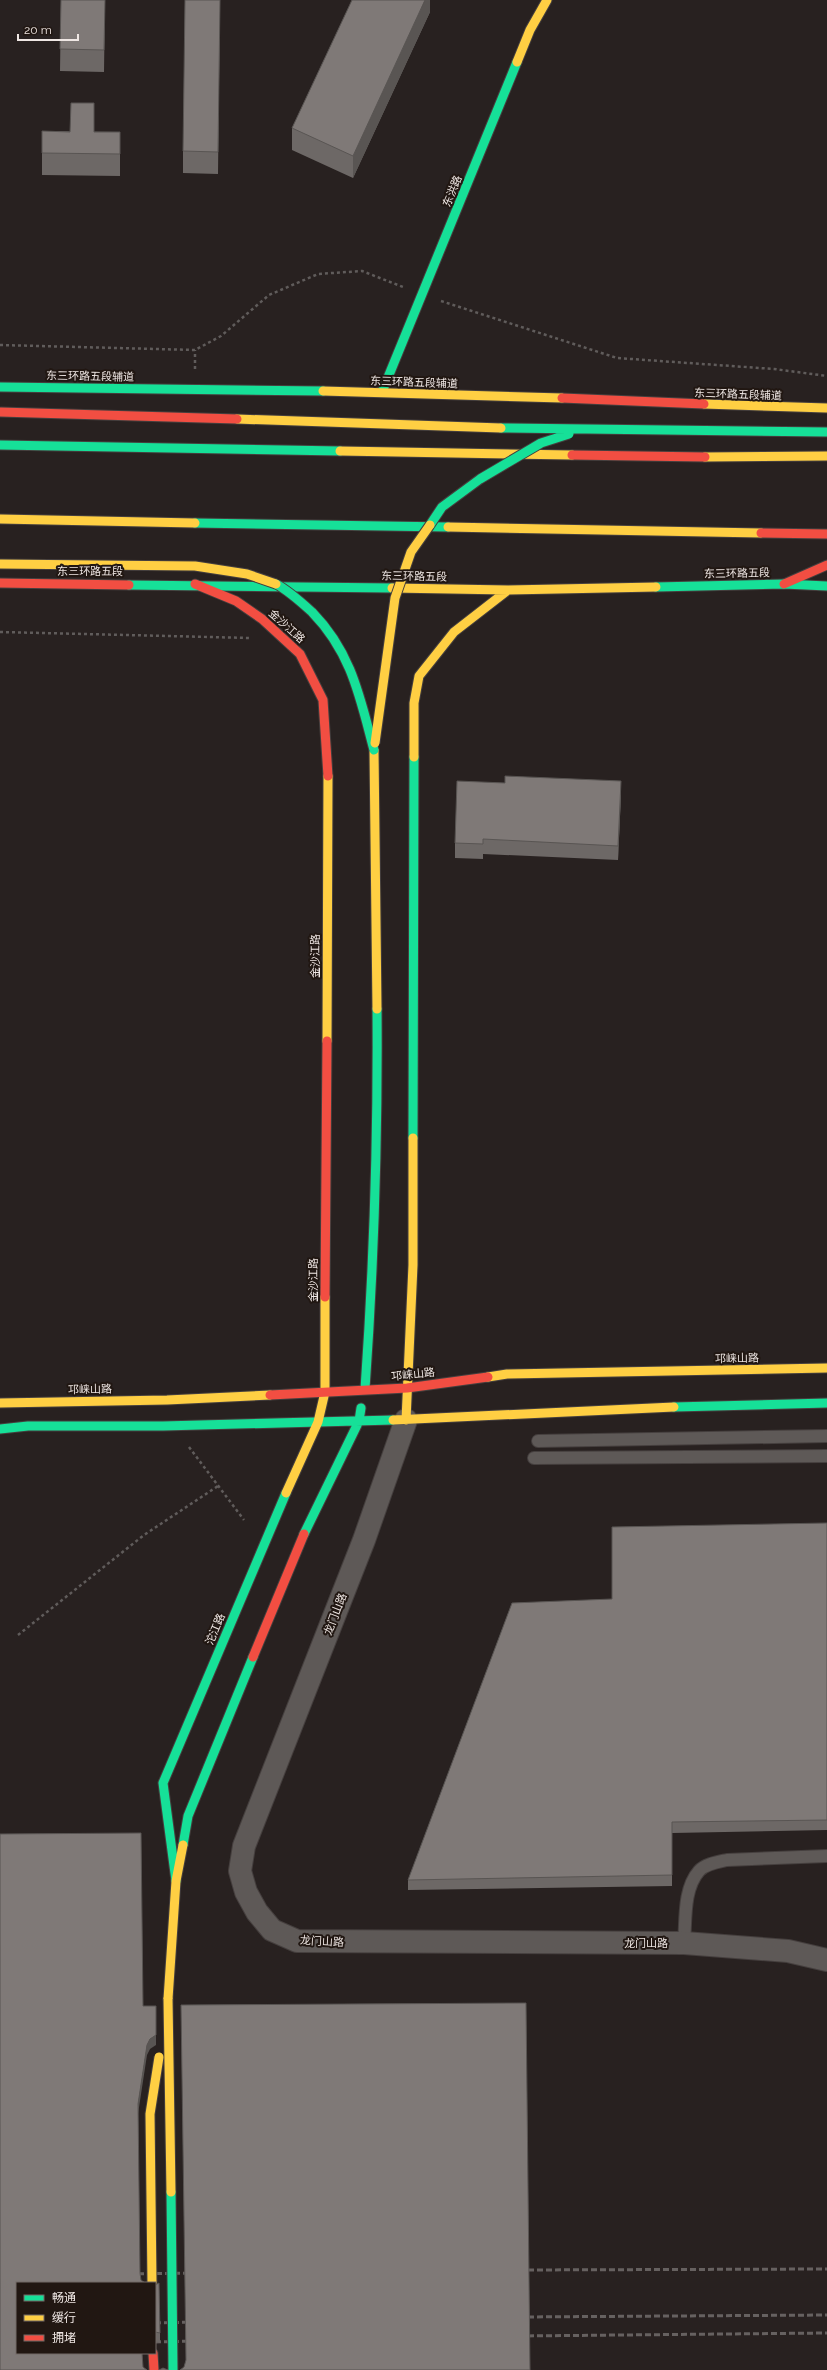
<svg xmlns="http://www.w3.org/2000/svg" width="827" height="2370" viewBox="0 0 827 2370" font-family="Raleway,'Noto Sans SC',sans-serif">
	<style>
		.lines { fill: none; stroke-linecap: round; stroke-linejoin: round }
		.lane-casing { stroke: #453f3e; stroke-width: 14 }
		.street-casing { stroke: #453f3e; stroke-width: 24 }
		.fast-casing { stroke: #453f3e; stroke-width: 11 }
		.slow-casing { stroke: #453f3e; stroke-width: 11 }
		.jam-casing { stroke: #453f3e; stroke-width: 11 }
		.path { stroke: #605c5b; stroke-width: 2.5; stroke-dasharray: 3 3; stroke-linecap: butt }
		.lane { stroke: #5e5957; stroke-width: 12 }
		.street { stroke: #5e5957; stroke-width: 22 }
		.fast { stroke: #16e098; stroke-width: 9 }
		.slow { stroke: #ffcf43; stroke-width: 9 }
		.jam { stroke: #f24e42; stroke-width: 9 }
		.rail { stroke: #666160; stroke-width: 3; stroke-dasharray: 6 3; stroke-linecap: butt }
		.fast-bridge-casing { stroke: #453f3e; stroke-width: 11; stroke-linecap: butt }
		.slow-bridge-casing { stroke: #453f3e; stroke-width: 11; stroke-linecap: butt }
		.jam-bridge-casing { stroke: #453f3e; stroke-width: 11; stroke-linecap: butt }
		.fast-bridge { stroke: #16e098; stroke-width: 9 }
		.slow-bridge { stroke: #ffcf43; stroke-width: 9 }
		.jam-bridge { stroke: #f24e42; stroke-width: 9 }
		.wall { fill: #6d6866 }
		.shaded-wall { fill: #595553 }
		.building { fill: #7f7977; stroke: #595553 }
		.labels { text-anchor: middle; stroke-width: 4; stroke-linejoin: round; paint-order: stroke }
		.street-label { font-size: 11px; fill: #efe7e4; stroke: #211712 }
	</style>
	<rect width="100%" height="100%" fill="#282120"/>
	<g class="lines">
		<!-- lane casing -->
		<g class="lane-casing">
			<path id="lane" d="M538,1441L827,1436
				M534,1458L827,1456
				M684,1943C686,1921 683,1889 699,1871C705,1864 718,1862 727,1860L827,1856"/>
		</g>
		<!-- street casing -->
		<g class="street-casing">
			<path id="street" d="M406,1420L364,1540L244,1846L240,1871L246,1892L257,1912L272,1930L297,1941L684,1943L788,1951L827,1960"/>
		</g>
		<!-- fast casing -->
		<g class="fast-casing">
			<path id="fast" d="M0,387L323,391
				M382,392L517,62
				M0,445L340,451
				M195,523L448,527
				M129,585L392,588
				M656,587L784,584L827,586
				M413,1138L414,757
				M365,1389C374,1262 378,1136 377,1009
				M674,1407L827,1403
				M0,1429L28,1426H163L393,1420
				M304,1534L359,1421L361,1408
				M183,1845L188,1816L253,1657
				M176,1881L163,1783L286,1493"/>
		</g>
		<!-- slow casing -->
		<g class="slow-casing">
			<path id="slow" d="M517,62L530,30L547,0
				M323,391L562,398
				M704,404L827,408
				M340,451L572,455
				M705,457L827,456
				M0,519L195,523
				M448,527L761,533
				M392,588L508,590L656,587
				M374,750L377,1009
				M414,757V703L419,676L454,632L508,590
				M327,1041L328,776
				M488,1377L507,1374L827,1368
				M0,1403L167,1400L270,1395
				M393,1420L674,1407
				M406,1420L413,1265V1138
				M286,1493L318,1422L325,1392V1297
				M168,1999L176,1881L183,1845"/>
		</g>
		<!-- jam casing -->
		<g class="jam-casing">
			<path id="jam" d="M562,398L704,404
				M572,455L705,457
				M761,533L827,534
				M0,583L129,585
				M195,584L236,601L262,619L300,654L323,700L328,776
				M784,584L827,565
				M325,1297L327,1041
				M270,1395L407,1388L488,1377
				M253,1657L304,1534
				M153,2353L154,2370"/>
		</g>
		<!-- path -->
		<path class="path" d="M441,301L617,358L774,369L827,376
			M0,345L195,350L221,336L269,295L318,274L362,271L403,287
			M195,369V350
			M0,632L251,638
			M189,1447L244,1520
			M18,1635L144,1535L218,1486"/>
		<!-- lane -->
		<use href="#lane" class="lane"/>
		<!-- street -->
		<use href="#street" class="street"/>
		<!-- fast -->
		<use href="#fast" class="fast"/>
		<!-- slow -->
		<use href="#slow" class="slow"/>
		<!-- jam -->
		<use href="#jam" class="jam"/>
		<!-- rail -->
		<path class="rail" d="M519,2270L827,2269
			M129,2274L195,2273
			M519,2317L827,2315
			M155,2323L195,2322
			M519,2336L827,2333
			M155,2342L197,2341"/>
		<!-- fast-bridge casing -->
		<g class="fast-bridge-casing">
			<path id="fast-bridge" d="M501,428L827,432
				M430,525L442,507L480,479L541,443L569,434
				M276,584C289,591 301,602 312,612C352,653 360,698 374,750
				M171,2192L173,2370"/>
		</g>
		<!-- slow-bridge casing -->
		<g class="slow-bridge-casing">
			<path id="slow-bridge" d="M237,419L501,428
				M0,564L195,566L247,574L276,584
				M375,743L395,598L411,552L430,525
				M168,1999L171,2192
				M152,2283L150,2114L159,2057"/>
		</g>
		<!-- jam-bridge casing -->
		<g class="jam-bridge-casing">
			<path id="jam-bridge" d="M0,412L237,419"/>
		</g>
		<!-- fast-bridge -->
		<use href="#fast-bridge" class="fast-bridge"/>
		<!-- slow-bridge -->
		<use href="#slow-bridge" class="slow-bridge"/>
		<!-- jam-bridge -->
		<use href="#jam-bridge" class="jam-bridge"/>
	</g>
	<!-- wall -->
	<path class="wall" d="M61,0H105L104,72L60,71Z
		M220,0L218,174L183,173V151Z
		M430,0V12L353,178L292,150V128Z
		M42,131L120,132V176L42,175Z
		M621,795L618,860L483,854V859L455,858V843Z
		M827,1523V1830L672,1833V1886L408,1890V1880L612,1599Z
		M155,2285L160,2333V2343L155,2341Z"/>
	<!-- shaded-wall -->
	<path class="shaded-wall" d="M425,0H430V12L353,178V156Z
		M621,781V795L618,860V846Z
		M156,2035V2045L150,2049L147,2055L138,2114V2104L147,2045L150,2039Z"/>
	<!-- building -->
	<path class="building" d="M61,0H105L104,50L60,49Z
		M185,0H220L218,152L183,151Z
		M352,0H425L353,156L292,128Z
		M71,103H94V132H120V154L42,153V131L70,132Z
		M505,776L621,781L618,846L483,839V844L455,843L457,781L505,783Z
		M827,1523V1820L672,1822V1875L408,1880L512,1603L612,1599V1527Z
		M141,1833L143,2006H156V2035L150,2039L147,2045L138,2104L140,2273L141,2280L145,2283H17V2353H142L143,2367L147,2370H0V1834Z
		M526,2003L530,2370H180L184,2367L186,2360L181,2005Z
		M159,2283L160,2333L155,2332V2285Z
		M163,2368L168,2370H159Z"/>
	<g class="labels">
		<!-- street labels -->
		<g class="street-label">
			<text transform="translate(452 191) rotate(-68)" y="4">东洪路</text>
			<text transform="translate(90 376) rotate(1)" y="4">东三环路五段辅道</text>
			<text transform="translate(414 382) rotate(2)" y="4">东三环路五段辅道</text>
			<text transform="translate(738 394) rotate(2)" y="4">东三环路五段辅道</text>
			<text x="90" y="575">东三环路五段</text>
			<text transform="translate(737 573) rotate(-1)" y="4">东三环路五段</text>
			<text transform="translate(414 576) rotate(1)" y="4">东三环路五段</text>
			<text transform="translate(287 626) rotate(42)" y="4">金沙江路</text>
			<text transform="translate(315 956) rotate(-90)" y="4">金沙江路</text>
			<text transform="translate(313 1280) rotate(-90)" y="4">金沙江路</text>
			<text transform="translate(737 1358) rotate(-1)" y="4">邛崃山路</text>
			<text transform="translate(413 1374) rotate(-6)" y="4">邛崃山路</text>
			<text transform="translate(90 1389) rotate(-1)" y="4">邛崃山路</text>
			<text transform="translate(335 1614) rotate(-69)" y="4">龙门山路</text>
			<text transform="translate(215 1629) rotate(-67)" y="4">沱江路</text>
			<text transform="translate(322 1941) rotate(3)" y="4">龙门山路</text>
			<text x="646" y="1947">龙门山路</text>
		</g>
	</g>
	<!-- legend -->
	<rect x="16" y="2282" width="140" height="72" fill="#211712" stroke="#736a66"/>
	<rect x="24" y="2295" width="20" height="6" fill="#16e098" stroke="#736a66"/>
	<text x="52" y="2302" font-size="12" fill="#efe7e4">畅通</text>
	<rect x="24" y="2315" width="20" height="6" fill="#ffcf43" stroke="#736a66"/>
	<text x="52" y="2322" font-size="12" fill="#efe7e4">缓行</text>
	<rect x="24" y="2335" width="20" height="6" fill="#f24e42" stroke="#736a66"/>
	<text x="52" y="2342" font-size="12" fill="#efe7e4">拥堵</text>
	<!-- scale -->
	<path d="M18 34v6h60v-6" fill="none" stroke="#efe7e4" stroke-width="2"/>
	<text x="24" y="34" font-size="12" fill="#efe7e4" stroke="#211712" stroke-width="3" paint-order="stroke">20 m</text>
</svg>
